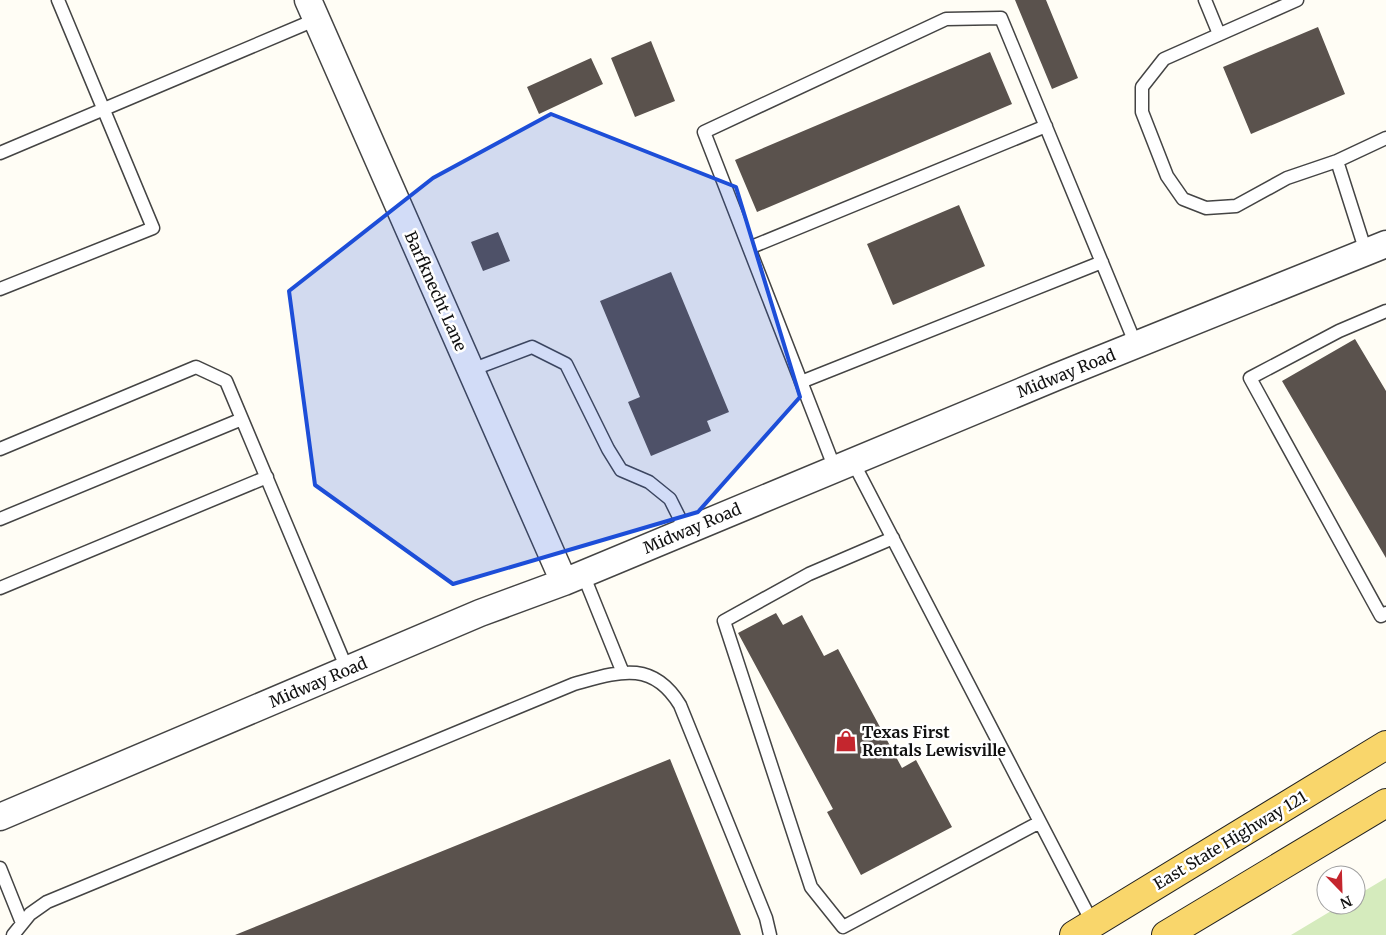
<svg xmlns="http://www.w3.org/2000/svg" width="1386" height="935" viewBox="0 0 1386 935" font-family="Merriweather,serif">
	<style>
		.green { fill: #d5ebbd }
		.building { fill: #5a524d }
		.lines { fill: none; stroke-linecap: round; stroke-linejoin: round }
		.lane-casing { stroke: #444; stroke-width: 15 }
		.street-casing { stroke: #444; stroke-width: 29 }
		.primary-casing { stroke: #222; stroke-width: 30 }
		.lane { stroke: #fff; stroke-width: 12 }
		.street { stroke: #fff; stroke-width: 26 }
		.primary { stroke: #f9d66b; stroke-width: 28 }
		.marked { fill: #1d4ed8; fill-opacity: 0.2; stroke: #1d4ed8; stroke-width: 4; stroke-linejoin: round }
		.labels { text-anchor: middle; stroke-width: 5; stroke-linejoin: round; paint-order: stroke }
		.street-label { font-size: 16px; fill: #111; stroke: #fff }
		.poi-label { font-size: 16px; font-weight: bold; fill: #111; stroke: #fff; text-anchor: start }
	</style>
	<rect width="100%" height="100%" fill="#fffdf5"/>
	<!-- green -->
	<path class="green" d="M1386,878V935H1291L1341,905H1356V896Z"/>
	<!-- building -->
	<path class="building" d="M1015,0H1046L1078,78L1052,89Z
		M1318,27L1345,94L1251,134L1223,67Z
		M651,41L675,101L635,117L611,58Z
		M990,52L1012,104L757,212L735,160Z
		M591,58L603,84L539,114L527,87Z
		M959,205L985,266L893,305L867,244Z
		M498,232L510,261L483,271L471,242Z
		M671,272L729,412L707,421L711,431L651,456L628,402L640,397L600,301Z
		M1355,339L1386,391V558L1282,381Z
		M776,613L783,625L802,615L824,656L838,649L902,768L916,760L952,827L861,875L827,812L833,809L738,633Z
		M670,759L741,935H235Z"/>
	<g class="lines">
		<!-- lane casing -->
		<g class="lane-casing">
			<path id="lane" d="M1205,0L1219,34
				M1297,0L1164,59L1142,87V112L1167,176L1183,199L1206,208L1236,206L1287,178L1337,161
				M0,153L317,19
				M749,248L1046,126
				M1366,252L1337,161L1386,138
				M0,289L153,228L58,0
				M1386,311L1339,331L1250,378L1381,616L1386,613
				M471,370L532,347L566,364L608,449L621,470L649,482L670,499L686,531
				M801,382L1102,262
				M0,449L196,367L226,381L347,669
				M853,462L1093,924
				M835,469L704,132L946,19L1001,18L1136,345
				M0,519L242,419
				M893,538L809,574L724,621L811,887L843,927L1040,822
				M583,574L623,673
				M0,588L267,477
				M0,868L22,923
				M13,935L30,914L47,902L574,684C618,672 652,659 680,705L766,918L770,935"/>
		</g>
		<!-- street casing -->
		<g class="street-casing">
			<path id="street" d="M308,0L564,582
				M0,817L480,613L564,582L1056,377L1386,244"/>
		</g>
		<!-- primary casing -->
		<g class="primary-casing">
			<path id="primary" d="M1074,935L1386,745
				M1166,935L1386,803"/>
		</g>
		<!-- lane -->
		<use href="#lane" class="lane"/>
		<!-- street -->
		<use href="#street" class="street"/>
		<!-- primary -->
		<use href="#primary" class="primary"/>
	</g>
	<!-- marked area -->
	<path class="marked" d="M551,114L736,187L800,397L698,512L453,584L315,485L289,291L433,178Z"/>
	<!-- icons -->
	<defs>
		<g id="shop-bare" transform="scale(1.725)"><path d="M-5-2.5h2.3a2.7 3.5 0 0 1 5.4 0H5L5.5 6h-11ZM-1.5-2.5h3a1.5 2.3 0 0 0-3 0Z" fill="#c4262e" stroke="#fff" stroke-width="2.5" paint-order="stroke"/></g>
	</defs>
	<g fill-rule="evenodd">
		<use href="#shop-bare" x="846" y="741"/>
	</g>
	<g class="labels">
		<!-- street labels -->
		<g class="street-label">
			<text transform="translate(436 291) rotate(66)" y="6">Barfknecht Lane</text>
			<text transform="translate(1066 373) rotate(-22)" y="6">Midway Road</text>
			<text transform="translate(692 528) rotate(-23)" y="6">Midway Road</text>
			<text transform="translate(318 682) rotate(-23)" y="6">Midway Road</text>
			<text transform="translate(1230 840) rotate(-31)" y="6">East State Highway 121</text>
		</g>
		<!-- poi labels -->
		<g class="poi-label">
			<text x="862" y="738">Texas First<tspan x="862" dy="18">Rentals Lewisville</tspan></text>
		</g>
	</g>
	<!-- north arrow -->
	<g transform="translate(1341 890) rotate(157)"><circle r="24" fill="#ffffff" stroke="#a0a0a0"/>
	<path d="M0-4L9 19L0 12L-9 19Z" fill="#c4262e"/>
	<text y="-8" font-size="14" font-weight="bold" text-anchor="middle" fill="#111111">N</text>
	</g>
</svg>
